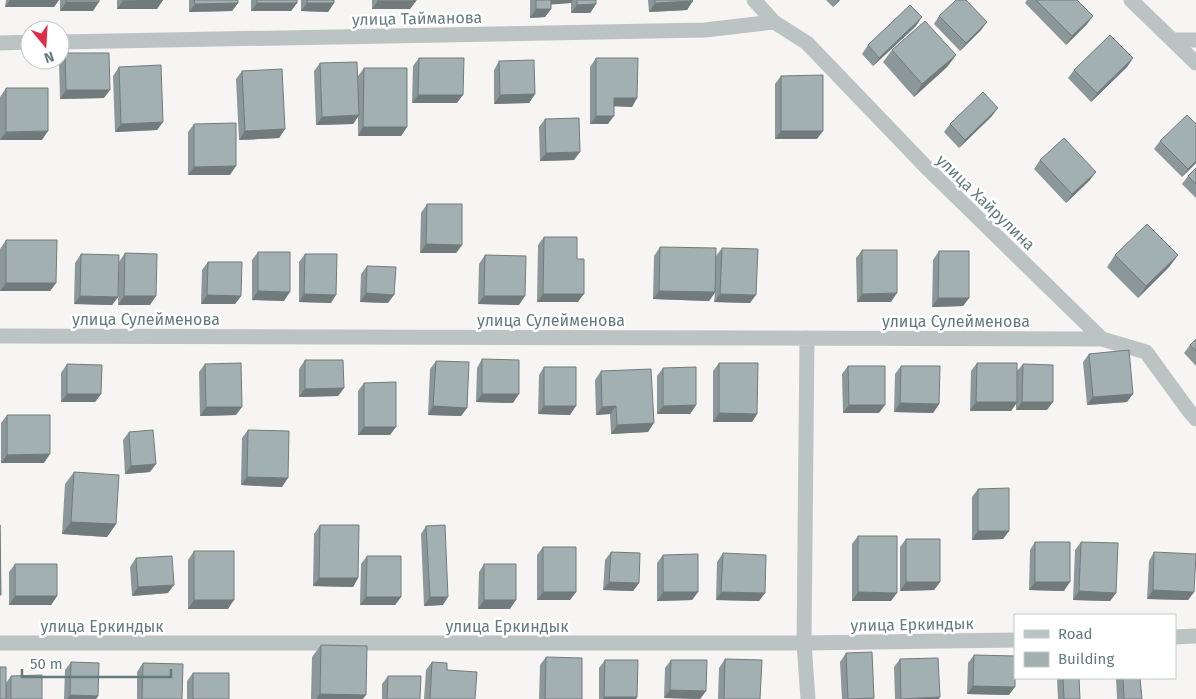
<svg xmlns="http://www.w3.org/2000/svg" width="1196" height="699" viewBox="0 0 1196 699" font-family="'Fira Sans',sans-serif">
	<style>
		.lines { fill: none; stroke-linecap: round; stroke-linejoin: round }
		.street { stroke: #bbc3c3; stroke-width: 15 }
		.wall { fill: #8b9798 }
		.shaded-wall { fill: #717b7c }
		.building { fill: #a2b0b1; stroke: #717b7c }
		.labels { text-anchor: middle; stroke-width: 5; stroke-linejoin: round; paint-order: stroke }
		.street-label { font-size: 16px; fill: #637b7d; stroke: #fff }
	</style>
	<rect width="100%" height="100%" fill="#f7f5f3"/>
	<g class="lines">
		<!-- street -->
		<path class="street" d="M754,0L774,22L807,43L929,170L1102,339L1146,352L1189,411L1196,419
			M1131,0L1196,63
			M1173,40H1196
			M60,42L705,30L774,22
			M0,43L30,42
			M0,336L1102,339
			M807,338L804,643L808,699
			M1175,637L1196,636
			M0,643H804L1015,640"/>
	</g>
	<!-- wall -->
	<path class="wall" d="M6,0H59L54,7H5Z
		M60,0H99L93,11H60Z
		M117,0H163L157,9H117Z
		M189,0H238V3L232,11L189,12Z
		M251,0H297V3L291,11H251Z
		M301,0H334V3L328,12L301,11Z
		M372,0H416V1L410,9H372Z
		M530,0H596V4L590,13H571V3L551,4V9L545,17L530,18Z
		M648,0H692L687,10L649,12Z
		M826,0H840L833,7Z
		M1027,0H1077L1093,16L1087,24L1066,45L1025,3Z
		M939,16L987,22L981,30L960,51L934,24Z
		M916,26L873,66L862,54L868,45Z
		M892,50L956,55L947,67L914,97L883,62Z
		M65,53L104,98L60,99L59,62Z
		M419,58L457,103H412L413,66Z
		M596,58L637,98L632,107L614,106L608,124H590V67Z
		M1133,58L1127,67L1091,102L1068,78L1074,70Z
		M499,61L535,94L529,103L494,104V70Z
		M320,63L358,92V76L364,68L407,127L401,136H358V117L353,124L316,125L314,71Z
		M119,67L163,122L157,130L115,132L113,76Z
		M242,71L285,129L279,138L239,140L236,79Z
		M781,76L817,139H775V84Z
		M6,88L42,140H0V97Z
		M992,116L959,148L944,132L950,124Z
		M545,119L574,160L540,161L539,127Z
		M194,124L230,175H188V132Z
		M1196,124V163L1182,177L1154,149L1160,141Z
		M1040,160L1090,180L1066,203L1034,169Z
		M1196,168V198L1182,184L1188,176Z
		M427,204L462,245L456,253H420L421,213Z
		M544,237L577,259L578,302H537L538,245Z
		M6,240L56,283L50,291H0V249Z
		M660,247L716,256L722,248L750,303L714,302L715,293L709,301L653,299L654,256Z
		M862,250L891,302H857L856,258Z
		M939,251L969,298L963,306L932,307L933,260Z
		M258,252L284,301L252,300V260Z
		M125,253L150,305H118L119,262Z
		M81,254L118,297L112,305L74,304L75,263Z
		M305,254L331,303L299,302V262Z
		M485,255L519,305L478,304L479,264Z
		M1115,255H1178L1169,267L1138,298L1107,267Z
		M208,262L241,296L235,304H201L202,270Z
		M367,266L388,303L360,302L361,274Z
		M1196,339V366L1184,353L1190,345Z
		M1089,354L1127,402L1087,405L1083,362Z
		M482,359L513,403L476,402L477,368Z
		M305,360L344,388L338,396L299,397V369Z
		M436,361L467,408L461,416L428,415L430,369Z
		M719,363L757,414L752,422H713V371Z
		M977,363L1017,371L1023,364L1047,410H1016V404L1011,411H970L971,371Z
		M67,364L101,394L95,402H61V373Z
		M205,364L236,415L200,416L199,372Z
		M848,366L879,413H843L842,374Z
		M901,366L939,404L933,413L894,412L895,374Z
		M544,367L570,415L538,414L539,375Z
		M663,368L696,405L690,414H657V376Z
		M601,371L648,432L611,434L610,414L596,415L595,380Z
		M364,383L390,435H358V391Z
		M7,415L44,463H1V423Z
		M248,430L282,487L241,485L242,438Z
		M129,432L150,472L125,474L123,440Z
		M74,472L116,524L107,537L62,534L65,484Z
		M978,489L1009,531L1003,539L972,540V497Z
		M320,525L358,578L353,587L313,586L314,534Z
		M426,526L443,605L424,606L421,534Z
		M858,536L891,601H852V544Z
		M906,539L940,582L934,590L900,591V547Z
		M1035,542L1064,591L1029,590L1030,550Z
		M1081,542L1116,593L1110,601L1073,600L1075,550Z
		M543,547L576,592L570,600H537V555Z
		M194,551L228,609H188V560Z
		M611,552L639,583L633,591L603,590L605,560Z
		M1154,552L1194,592L1188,600L1147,599L1149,561Z
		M723,553L765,593L759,601L716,600L717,562Z
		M663,555L698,592L692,600L657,601V563Z
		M367,556L401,597L395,605H360L361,564Z
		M136,558L168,593L132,596L130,567Z
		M15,564L57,596L51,605H9V572Z
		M484,564L510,609H478L479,572Z
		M321,645L363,699H311L312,657Z
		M846,653L874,699H842L840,662Z
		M974,655L1009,695L967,694L968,663Z
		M546,657L582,699H539L540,665Z
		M725,659L760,699H718L719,668Z
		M900,659L939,699H895L894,667Z
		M605,660L637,697L636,699H599V668Z
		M671,660L706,691L700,699L664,698L665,668Z
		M71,662L98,696L96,699H64L65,670Z
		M432,662L447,670L475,699H424L426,670Z
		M143,663L182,699H137V672Z
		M193,673L229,699H187V681Z
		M11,676L42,699H0L6,683Z
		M388,676L420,699H382V684Z
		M1057,678H1079L1080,699H1058Z
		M1116,678H1140L1142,699H1117Z"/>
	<!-- shaded-wall -->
	<path class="shaded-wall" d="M10,0H59L54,7H5Z
		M163,0L157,9H117L123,1Z
		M548,0H573L571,3L545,5Z
		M838,0H840L833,7Z
		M378,1H416L410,9H372Z
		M693,1L687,10L649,12L655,3Z
		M66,2H99L93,11H60Z
		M238,3L232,11L189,12L195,4Z
		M257,3H297L291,11H251Z
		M307,3H334L328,12L301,11Z
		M596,4L590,13H571L577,5Z
		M536,9H551L545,17L530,18Z
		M1093,16L1087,24L1066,45L1072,36Z
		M922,17L916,26L873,66L879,58Z
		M987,22L981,30L960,51L966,43Z
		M956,55L947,67L914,97L922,84Z
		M1133,58L1127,67L1091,102L1097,93Z
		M66,90H110L104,98L60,99Z
		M535,94L529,103L494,104L500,95Z
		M418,95H463L457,103H412Z
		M614,98H637L632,107L608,106Z
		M998,108L992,116L959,148L965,140Z
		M359,115L353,124L316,125L322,117Z
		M596,116H614L608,124H590Z
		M163,122L157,130L115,132L121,124Z
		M363,127H407L401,136H358Z
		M285,129L279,138L239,140L245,131Z
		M48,131L42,140H0L6,132Z
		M781,131H823L817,139H775Z
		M580,152L574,160L540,161L546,153Z
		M1196,161V163L1182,177L1188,169Z
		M236,166L230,175H188L194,167Z
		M1096,172L1090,180L1066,203L1072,194Z
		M426,244L462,245L456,253H420Z
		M1178,255L1169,267L1138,298L1146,286Z
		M6,283H56L50,291H0Z
		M258,291L290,292L284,301L252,300Z
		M659,291L715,292L709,301L653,299Z
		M366,293L394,295L388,303L360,302Z
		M897,293L891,302H857L862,294Z
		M304,294L336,295L331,303L299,302Z
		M543,294H584L578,302H537Z
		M720,294L756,295L750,303L714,302Z
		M207,295L241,296L235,304H201Z
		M80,296L118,297L112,305L74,304Z
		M124,296H156L150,305H118Z
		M484,296H525L519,305L478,304Z
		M938,298H969L963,306L932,307Z
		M344,388L338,396L299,397L305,389Z
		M67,394H101L95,402H61Z
		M482,394H519L513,403L476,402Z
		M1133,394L1127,402L1087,405L1093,397Z
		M976,402H1017L1011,411H970Z
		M1022,402H1053L1047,410H1016Z
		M900,403L939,404L933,413L894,412Z
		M696,405L690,414H657L663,406Z
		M849,405H885L879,413H843Z
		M433,406L467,408L461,416L428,415Z
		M544,406H576L570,415L538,414Z
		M616,406L610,414L596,415L602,407Z
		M206,407H242L236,415L200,416Z
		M719,413L757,414L752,422H713Z
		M654,423L648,432L611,434L617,425Z
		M364,427H396L390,435H358Z
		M50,454L44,463H1L7,455Z
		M156,464L150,472L125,474L131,466Z
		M247,477L288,478L282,487L241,485Z
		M71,522L116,524L107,537L62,534Z
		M978,531H1009L1003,539L972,540Z
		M319,578H358L353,587L313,586Z
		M609,582L639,583L633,591L603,590Z
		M906,582H940L934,590L900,591Z
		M1035,582H1070L1064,591L1029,590Z
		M174,585L168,593L132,596L138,587Z
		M1153,590L1194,592L1188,600L1147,599Z
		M1079,591L1116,593L1110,601L1073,600Z
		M543,592H576L570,600H537Z
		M663,592H698L692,600L657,601Z
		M721,592L765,593L759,601L716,600Z
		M858,592L897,593L891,601H852Z
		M15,596H57L51,605H9Z
		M366,597H401L395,605H360Z
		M430,597H448L443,605L424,606Z
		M194,600H234L228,609H188Z
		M484,600H516L510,609H478Z
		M973,686L1015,687L1009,695L967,694Z
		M670,690L706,691L700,699L664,698Z
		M320,694L366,695L363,699H316Z
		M70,695L98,696L96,699H67Z
		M604,697H637L636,699H603Z
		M940,697L939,699H901Z"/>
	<!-- building -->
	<path class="building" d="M66,0H99V2H66Z
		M123,0H163L123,1Z
		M194,0H238V3L195,4Z
		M257,0H297V3H257Z
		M307,0H334V3H307Z
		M378,0H416V1H378Z
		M536,0H551V9H536Z
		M577,0H596V4L577,5Z
		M655,0H692L693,1L655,3Z
		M956,0H966L987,22L966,43L939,16Z
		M1036,0H1077L1093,16L1072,36Z
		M910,5L922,17L879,58L868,45Z
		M925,21L956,55L922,84L892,50Z
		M1110,35L1133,58L1097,93L1074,70Z
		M65,53H109L110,90H66Z
		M419,58H464L463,95H418Z
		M596,58H638L637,98H614V116H596Z
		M534,60L535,94L500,95L499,61Z
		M357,62L359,115L322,117L320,63Z
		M161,65L163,122L121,124L119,67Z
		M364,68H407V127H363Z
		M282,69L285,129L245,131L242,71Z
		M823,75V131H781V76Z
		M6,88H48V131L6,132Z
		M983,92L998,108L965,140L950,124Z
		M1187,115L1196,124V161L1188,169L1160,141Z
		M579,118L580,152L546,153L545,119Z
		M236,123V166L194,167V124Z
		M1064,138L1096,172L1072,194L1040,160Z
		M1196,168V184L1188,176Z
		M427,204H462V245L426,244Z
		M1147,224L1178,255L1146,286L1115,255Z
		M544,237H577V259H584V294H543Z
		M6,240H57L56,283H6Z
		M660,247L716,248L715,292L659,291Z
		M722,248L758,249L756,295L720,294Z
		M862,250H897V293L862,294Z
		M939,251H969V298H938Z
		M258,252H290V292L258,291Z
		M125,253L157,254L156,296H124Z
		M81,254L119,255L118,297L80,296Z
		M305,254H337L336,295L304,294Z
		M485,255L526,256L525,296H484Z
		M208,262H242L241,296L207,295Z
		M367,266L396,267L394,295L366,293Z
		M1196,339V351L1190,345Z
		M1129,350L1133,394L1093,397L1089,354Z
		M482,359L519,360V394H482Z
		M305,360H343L344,388L305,389Z
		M436,361L469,362L467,408L433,406Z
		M241,363L242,407H206L205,364Z
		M719,363H758L757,414L719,413Z
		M977,363H1017V402H976Z
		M67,364L102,365L101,394H67Z
		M1023,364L1053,365V402H1022Z
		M848,366H885V405H849Z
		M901,366H940L939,404L900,403Z
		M544,367H576V406H544Z
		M696,367V405L663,406V368Z
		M651,369L654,423L617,425L616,406L602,407L601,371Z
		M396,382V427H364V383Z
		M7,415H50V454L7,455Z
		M153,430L156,464L131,466L129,432Z
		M248,430L289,431L288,478L247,477Z
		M74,472L119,475L116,524L71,522Z
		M1009,488V531H978V489Z
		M0,525L1,595H0Z
		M320,525H359L358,578H319Z
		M445,525L448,597H430L426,526Z
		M858,536H897V593L858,592Z
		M906,539H940V582H906Z
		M1035,542H1070V582H1035Z
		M1081,542L1118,543L1116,593L1079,591Z
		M543,547H576V592H543Z
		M194,551H234V600H194Z
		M611,552L640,553L639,583L609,582Z
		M1154,552L1196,554L1194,592L1153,590Z
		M723,553L766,555L765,593L721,592Z
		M698,554V592H663V555Z
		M172,556L174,585L138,587L136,558Z
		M367,556H401V597H366Z
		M15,564H57V596H15Z
		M484,564H516V600H484Z
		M321,645L367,646L366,695L320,694Z
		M872,652L874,698L848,699L846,653Z
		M974,655L1015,656V687L973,686Z
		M546,657L582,658V699H545Z
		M938,658L940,697L901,699L900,659Z
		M725,659L762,660L760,699H724Z
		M605,660H638L637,697H604Z
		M671,660H707L706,691L670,690Z
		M71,662L99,663L98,696L70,695Z
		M432,662L447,663V670L477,672L475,699H430Z
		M143,663L183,664L182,699H142Z
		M0,667H6V699H0Z
		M193,673H229V699H193Z
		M42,675V699H11V676Z
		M388,676H421L420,699H387Z
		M1063,678H1079L1080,699H1064Z
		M1123,678H1140L1142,699H1124Z"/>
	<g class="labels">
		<!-- street labels -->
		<g class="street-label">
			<text transform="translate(417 18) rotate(-1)" y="6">улица Тайманова</text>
			<text transform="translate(986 202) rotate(44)" y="6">улица Хайрулина</text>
			<text x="146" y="325">улица Сулейменова</text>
			<text x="551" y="326">улица Сулейменова</text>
			<text x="956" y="327">улица Сулейменова</text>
			<text transform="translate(912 624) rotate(-1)" y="6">улица Еркиндык</text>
			<text x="102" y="632">улица Еркиндык</text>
			<text x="507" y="632">улица Еркиндык</text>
		</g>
	</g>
	<!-- legend -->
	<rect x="1014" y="614" width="162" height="65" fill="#ffffff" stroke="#c1cacb"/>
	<rect x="1024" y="630" width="25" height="8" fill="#bbc3c3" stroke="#c1cacb"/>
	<text x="1058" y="639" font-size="15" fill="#637b7d">Road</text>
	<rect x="1024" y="652" width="25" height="15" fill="#a2b0b1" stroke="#c1cacb"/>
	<text x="1058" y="664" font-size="15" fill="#637b7d">Building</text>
	<!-- north arrow -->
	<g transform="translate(45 45) rotate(162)"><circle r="24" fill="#ffffff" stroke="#c1cacb"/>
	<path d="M0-4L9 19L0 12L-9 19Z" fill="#dc2e48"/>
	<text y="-8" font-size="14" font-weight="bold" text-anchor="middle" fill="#637b7d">N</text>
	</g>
	<!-- scale -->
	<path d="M22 669v8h149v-8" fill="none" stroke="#637b7d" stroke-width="2.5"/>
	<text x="30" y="669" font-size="15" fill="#637b7d" stroke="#ffffff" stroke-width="4" paint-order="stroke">50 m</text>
</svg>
